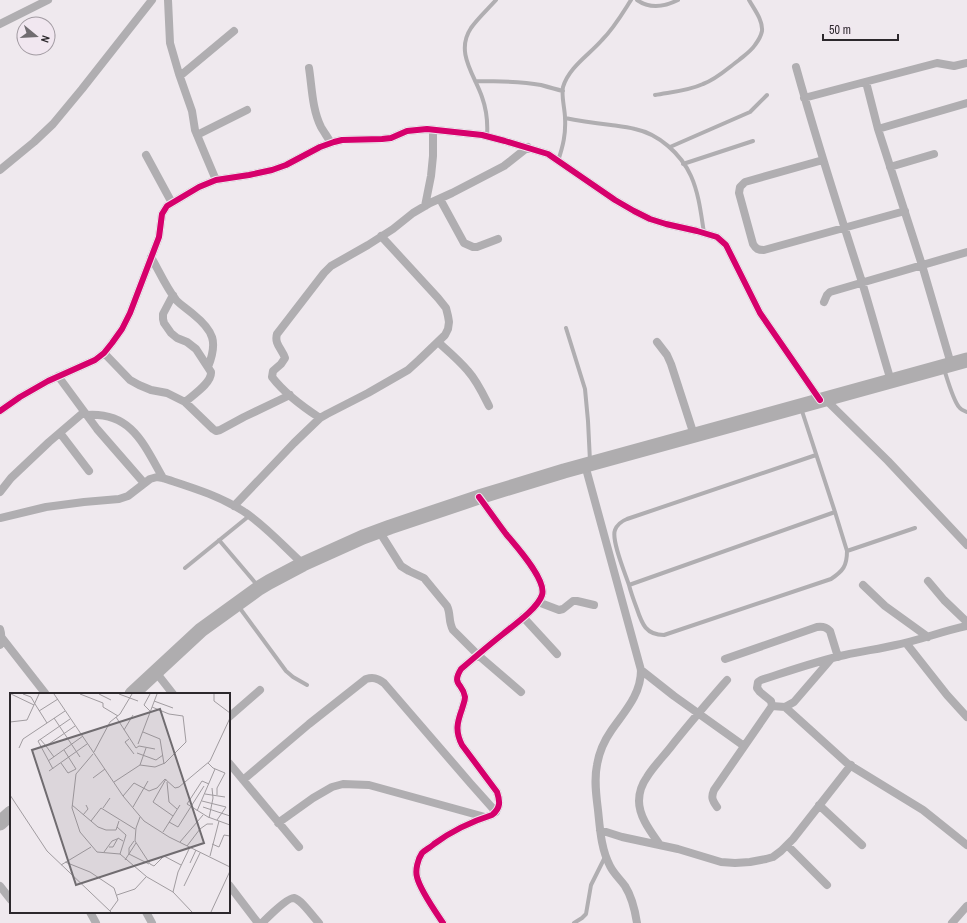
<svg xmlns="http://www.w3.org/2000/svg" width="967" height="923" viewBox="0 0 967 923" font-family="'Archivo Narrow',sans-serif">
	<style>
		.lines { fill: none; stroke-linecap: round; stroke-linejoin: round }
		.lane { stroke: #b0aeb1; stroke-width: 4 }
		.street { stroke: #b0aeb1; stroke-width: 8 }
		.highway { stroke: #afadaf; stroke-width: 15 }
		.cycleway-casing { stroke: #f1e7f0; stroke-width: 8 }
		.cycleway { stroke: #d6006c; stroke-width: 6 }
		.inset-road { fill: none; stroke: #a19ca0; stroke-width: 1 }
		.view { fill: #706c70; fill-opacity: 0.15; stroke: #706c70; stroke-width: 2 }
		.inset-edge { fill: none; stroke: #2c282c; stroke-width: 2 }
	</style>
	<rect width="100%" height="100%" fill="#efe9ee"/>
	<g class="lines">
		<!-- lane -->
		<path class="lane" d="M637,0C650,9 664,7 678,0
			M475,81C497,81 519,81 541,85C548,87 555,89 563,91
			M655,95C671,92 688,91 703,84C717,79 728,68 739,60C745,55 751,51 755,45C758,41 761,36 762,31C763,20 754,9 749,0
			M565,118C580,121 595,123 611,125C618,126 627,127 635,129C659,134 681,154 691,176C699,194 701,214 704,233
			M487,136C488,122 487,111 482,97C474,74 455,52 471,28C478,18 488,9 496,0
			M670,147L750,112L767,95
			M558,161C563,146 566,134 565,118C565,109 561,96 563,87C569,67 589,55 602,40C614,28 622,14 631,0
			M683,164L753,141
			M566,328L585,389L588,421L590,461
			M944,369C947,378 953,400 959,407C961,410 964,411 967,412
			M816,455L627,519C622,521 617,525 615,530C611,540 625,573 629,585L835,512
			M219,540L258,586
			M847,551L915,528
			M185,568L249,516
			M629,585C631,593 634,601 637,609C642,624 646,635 664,635L831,579C843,571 847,566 847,551L835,512L801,408
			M239,607L286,671L293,677L307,685
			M574,923L582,918L586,914L591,885L605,857"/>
		<!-- street -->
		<path class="street" d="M168,0L170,43L179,74L192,111L195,130L205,154L216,180
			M0,24L48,0
			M796,67C816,139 839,211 862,282C872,315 881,348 891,381
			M309,68C312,87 312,109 321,127C324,132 328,138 331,143
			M180,76L234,31
			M866,82L878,129L922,265L951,364
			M804,98L937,63L954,66L967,63
			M878,129L967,103
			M197,135L247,110
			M146,155L172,203
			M823,160L745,182L740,187L739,193L753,244C756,249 758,250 764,250L905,211
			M890,167L934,154
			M0,170L34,142L53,124L82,89L152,0
			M440,199L464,243L473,247H477L498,239
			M425,206L431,176L433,156V130
			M151,257C159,271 166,287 176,300C181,305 187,309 193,314C214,331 218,342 208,367
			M173,295L163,314V319L164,323L171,333L177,338L187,342L196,349L211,372C212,383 193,395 185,402
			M824,302L827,295L830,292L967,252
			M438,342C448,351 459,360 468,371C477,381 483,394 489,406
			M657,342L667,355L671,364L694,435
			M104,353L130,380L139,385L151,390L167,393L185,402L213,429L216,431L220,430L244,417L290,395
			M58,376L97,429L144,483
			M825,399L888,461L967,545
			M0,411L20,397L48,381L95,360L104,353L112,343L122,329L130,313L159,237L162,214L167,206L199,187L216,180L249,175L272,170L286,165L320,147L334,142L342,140L382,139L391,138L407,131L427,129L482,135L505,141L548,154L615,200L634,211L650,219L666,224L697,231L717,237L726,245L760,313L820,400
			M87,415C132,412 144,445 163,478
			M320,418C303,407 285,394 272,377L273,371L281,364L285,358C282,349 274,344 277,334L324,273L331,266L368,245L393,229L413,213L430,203L452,193L504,166L528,147
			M60,433L89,471
			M585,465L641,670C641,695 624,712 611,731C604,741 599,753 597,765C594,779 596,795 598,810C600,829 601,849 610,866C614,874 620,879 625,886C632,897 635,910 637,923
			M0,492L11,478L49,442L84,412
			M234,506L294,443L320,418L327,414L368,393L408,370L419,360L445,335L448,329L449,322L448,316L446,308L438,298L381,236
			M0,518L46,507L84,502L119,499L128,496L150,479L157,477L163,478C190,487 218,495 243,511C265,525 284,547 303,564
			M379,531L401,566L409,571L424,578L447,606C451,614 448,621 453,630L478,655L521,692
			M928,581L944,600L967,622
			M863,585L885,606L928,637
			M538,602L559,610L563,609L573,601H577L594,605
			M523,617L557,654
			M0,629C2,635 2,639 0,645
			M2,638L45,693
			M906,643L947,695L967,717
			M725,659L817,627C823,626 826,627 830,631L838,657
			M641,670L674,696L744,746
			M155,671L173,694
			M772,706L785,707L794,702L831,659
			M785,707L816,735L848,764L923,810L967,845
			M229,717L260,690
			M229,763L299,847
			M243,780L309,724L366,679C373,677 377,678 384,683L471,784L496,812
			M819,805L862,845
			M717,807C712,800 711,797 714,790L772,706L771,701L760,692L757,688L758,682L761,680C789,671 817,661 845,655C862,651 880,649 896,645C920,640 943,631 967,626
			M278,823L313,798L332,787L343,784L369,785L485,817
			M600,830L622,837L678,849L721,862L735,863L750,862L766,859L773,857L781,851L793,839L851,765
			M660,845C651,832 639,817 639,801C639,793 642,784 647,777C653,767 662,758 670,748C688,725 708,702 727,680
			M787,845L827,885
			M229,885L258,923
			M0,886L11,900
			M90,912L96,923
			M146,912L152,923
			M262,923C267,918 288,897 294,898C302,900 313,917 319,923
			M443,923C435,911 420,890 417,877C415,870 418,859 422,853C425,850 431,847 434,844C453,830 470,822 492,815C501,808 500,801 497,792L462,745C455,731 457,723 462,709C463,705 465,701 465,697C463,683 451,685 461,669C475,657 489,645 503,634C514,625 538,608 542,595C547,580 516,546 506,534C497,522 488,509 479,497
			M952,923L967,906"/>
		<!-- highway -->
		<path class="highway" d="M132,694L201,630L259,588L269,582L303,564L363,537L390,527L479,497L564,471L967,360
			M0,823L11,813"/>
		<!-- cycleway casing -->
		<g class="cycleway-casing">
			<path id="cycleway" d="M0,411L20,397L48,381L95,360L104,353L112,343L122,329L130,313L159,237L162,214L167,206L199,187L216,180L249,175L272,170L286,165L320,147L334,142L342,140L382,139L391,138L407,131L427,129L482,135L505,141L548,154L615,200L634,211L650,219L666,224L697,231L717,237L726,245L760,313L820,400
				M443,923C435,911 420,890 417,877C415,870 418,859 422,853C425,850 431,847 434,844C453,830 470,822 492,815C501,808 500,801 497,792L462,745C455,731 457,723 462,709C463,705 465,701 465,697C463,683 451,685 461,669C475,657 489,645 503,634C514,625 538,608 542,595C547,580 516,546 506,534C497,522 488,509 479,497"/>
		</g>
		<!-- cycleway -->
		<use href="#cycleway" class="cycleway"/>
	</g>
	<!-- overview -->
	<g transform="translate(10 693)">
		<rect width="220" height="220" fill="#efe9ee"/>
		<path class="inset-road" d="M1,1L24,12M13,1L21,4L25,11M44,1L113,103L134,128L159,144L220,174M70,1L93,10V14L108,23M89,1L101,7M109,1L128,8M204,1V8L220,20M144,8L163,15M25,11L37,30M29,18L48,6M140,18L134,12L140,1M106,24L126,55L129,53L145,56M44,25L70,64M0,29L17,27L29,1M114,37L123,22M133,39L150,46L154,71M30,46L36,53L65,33M119,46L115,49L124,61M128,51L147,1M36,53L44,64M9,55L13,46L55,18M84,59L100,29L110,21L122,1M127,60L146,67L153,62M83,61L66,81L62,115L70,139L87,159L110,161L137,184L163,199L182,219M38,68L73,43M51,70L58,80L66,76L54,57M198,70L203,75L215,80L207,95V102M130,72L136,55M43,76L28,48L60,26M39,78L77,51M83,85L95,76M156,86L143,109L163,123M104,89L130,72L145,74L155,70L176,49L173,23L159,21L142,14M157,89L159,109L167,116M199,91L192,88L177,111L198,124L220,132M195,101L215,104M0,102L37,158L101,219M113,103L124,90L139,98L147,95L155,86L165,95L169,94L200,68L220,25M192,108L216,114L207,127M62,112L88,134L96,137H106L109,128M123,114L138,88M193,114L220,123M93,115L100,105M187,118L205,76M73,122L78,116L76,112M130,124L126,135L125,148L140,171L144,173L154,163L171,172M199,125L203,105L202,95M81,128L91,115L125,136M159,129L168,134L194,93M107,134L116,142L110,161M153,139L170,112M170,149L193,122M202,151L209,154L214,142L220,143M177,153L190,136L197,131H203M99,154H103L108,145L113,148M94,159L102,148L107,146M119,161L139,171M119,161V155L124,148M200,163L209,128M115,167L126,150M55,169L80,179L104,195L108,207L100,218M180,170L186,157M51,172L81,154M174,193L190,160M163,199L168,179L180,154M107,202L125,196L136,184M201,219L220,178"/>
		<path class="view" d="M150,16L194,150L66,192L22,57Z"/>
		<rect width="220" height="220" class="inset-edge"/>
	</g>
	<!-- north arrow -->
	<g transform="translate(36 36) rotate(108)"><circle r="19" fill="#f1e7f0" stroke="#a29ba2"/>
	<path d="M0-3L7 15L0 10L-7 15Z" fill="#706c70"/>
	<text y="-6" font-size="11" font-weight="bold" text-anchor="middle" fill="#2c282c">N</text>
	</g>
	<!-- scale -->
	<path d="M823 34v6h75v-6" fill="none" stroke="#2c282c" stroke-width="2"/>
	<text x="829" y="34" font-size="12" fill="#2c282c" stroke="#f1e7f0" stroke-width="3" paint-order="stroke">50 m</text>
</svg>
